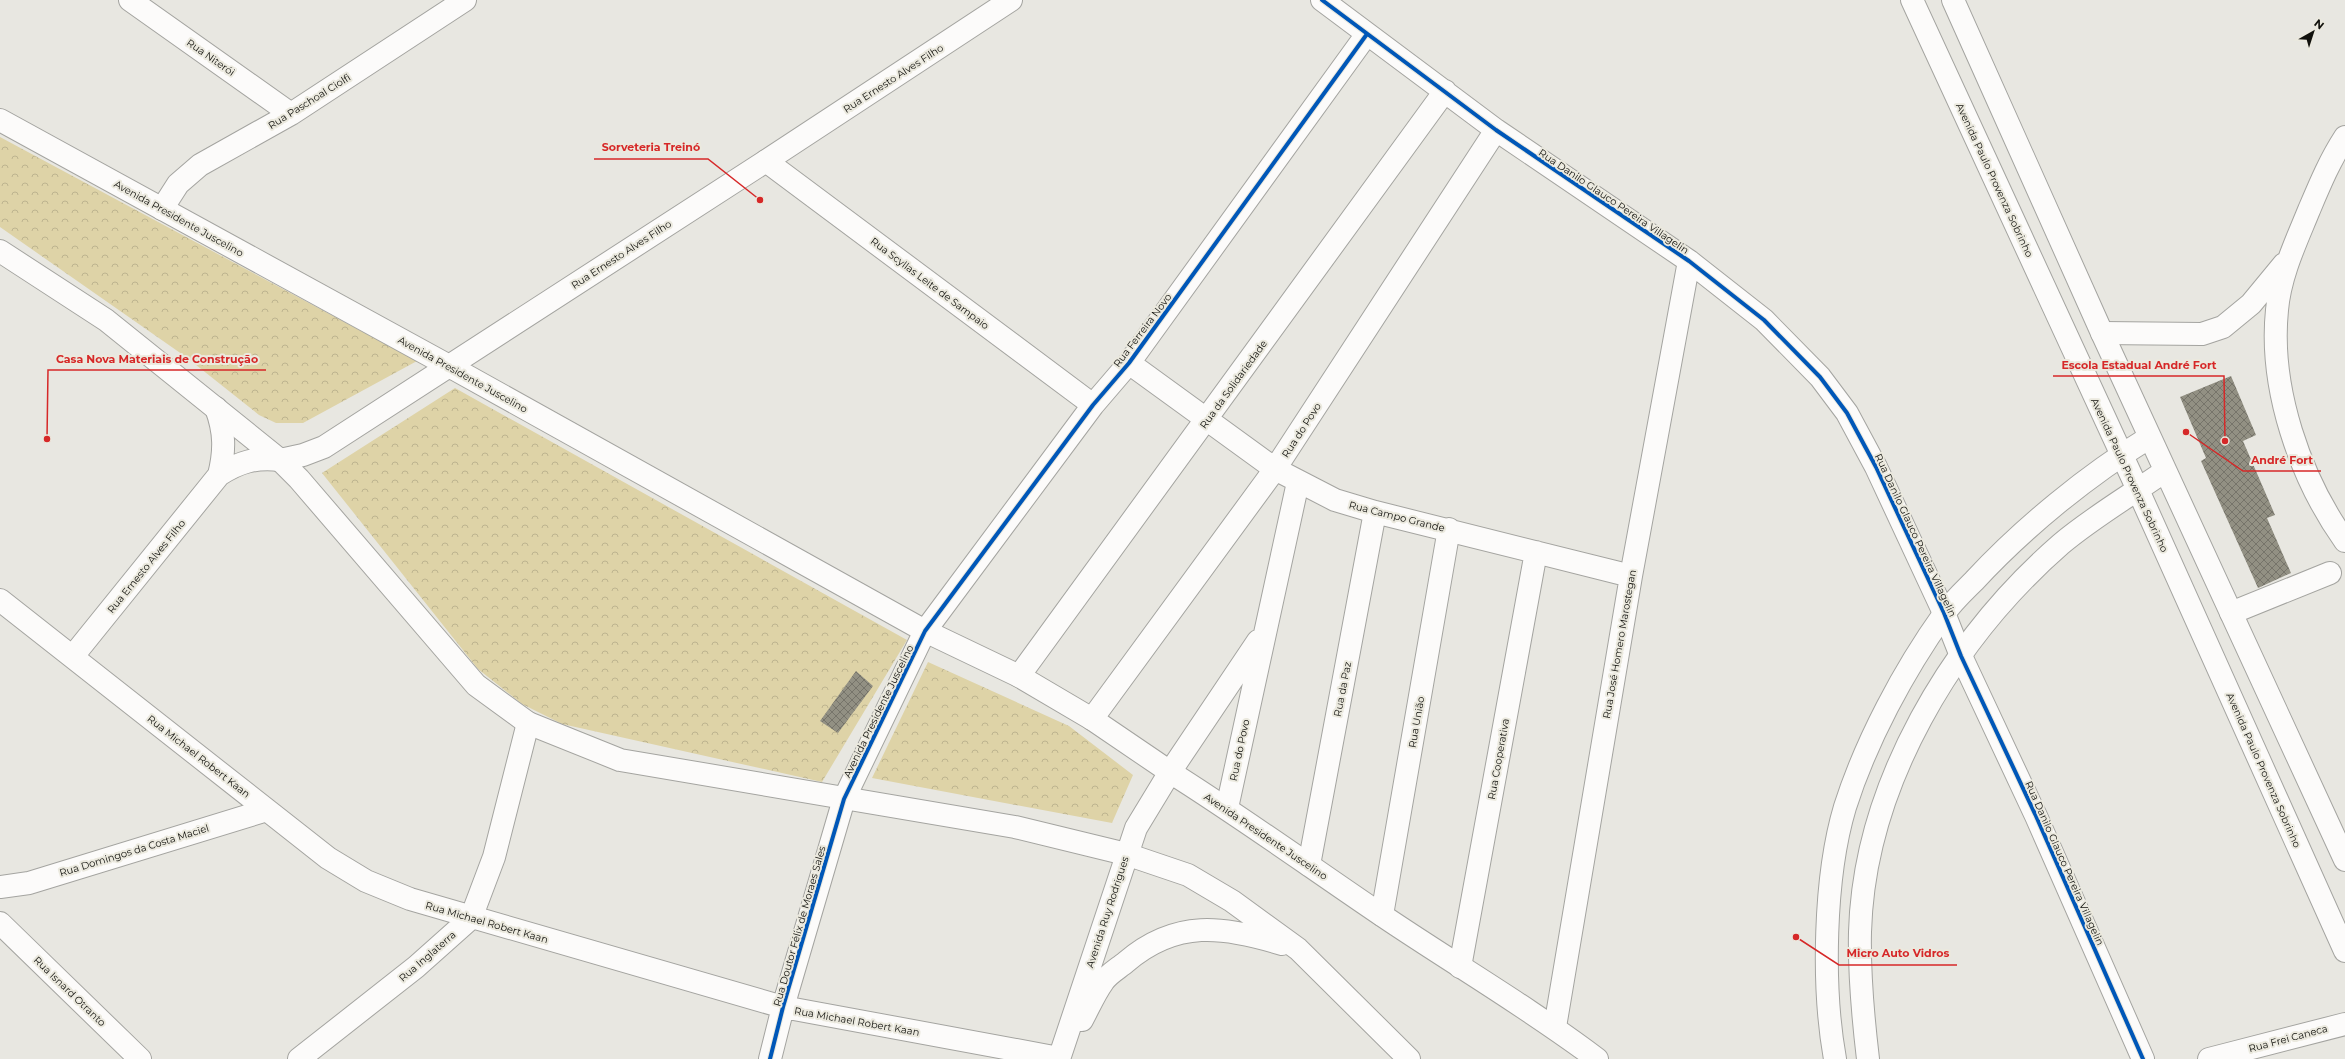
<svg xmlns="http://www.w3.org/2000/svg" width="2345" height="1059" viewBox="0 0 2345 1059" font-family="Montserrat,sans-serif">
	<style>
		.park { fill: url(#park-crowns) }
		.building { fill: url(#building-cross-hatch) }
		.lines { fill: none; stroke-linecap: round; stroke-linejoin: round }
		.street-casing { stroke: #a4a4a0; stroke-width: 24 }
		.secondary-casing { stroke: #a4a4a0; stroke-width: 24 }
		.primary-casing { stroke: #a4a4a0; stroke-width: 24 }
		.street { stroke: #fcfbfa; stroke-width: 22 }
		.secondary { stroke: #fcfbfa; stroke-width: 22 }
		.primary { stroke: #fcfbfa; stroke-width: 22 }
		.cycleway-casing { stroke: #ebe9de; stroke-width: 6 }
		.cycleway { stroke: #0057b8; stroke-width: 4 }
		.labels { text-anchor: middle; stroke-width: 4; stroke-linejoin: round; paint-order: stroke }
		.street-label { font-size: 10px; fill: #11110d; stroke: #ebe9de }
		.leader { fill: none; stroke: #d62828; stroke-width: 1.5 }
		.callout-dot { fill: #d62828; stroke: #ebe9de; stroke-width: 1.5 }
		.callout-label { font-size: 11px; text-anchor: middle; font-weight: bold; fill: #d62828; stroke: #ebe9de; stroke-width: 4; stroke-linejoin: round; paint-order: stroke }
	</style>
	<defs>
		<pattern id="park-crowns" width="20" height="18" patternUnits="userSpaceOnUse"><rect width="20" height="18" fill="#ded3a7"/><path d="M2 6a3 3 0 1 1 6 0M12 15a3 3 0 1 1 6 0" fill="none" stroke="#bdb48f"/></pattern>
		<pattern id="building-cross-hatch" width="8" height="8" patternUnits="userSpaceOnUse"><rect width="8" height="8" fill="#929083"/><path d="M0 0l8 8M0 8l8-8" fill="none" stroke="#76746a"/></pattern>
	</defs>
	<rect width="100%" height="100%" fill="#e8e7e1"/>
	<!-- park -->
	<path class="park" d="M0,137L417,361L303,423H276L259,415L186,357L0,227Z
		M455,388L907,640L822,782L562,724L522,704L478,669L322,473Z
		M928,662L1069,726L1133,775L1112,823L872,778Z"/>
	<!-- building -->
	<path class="building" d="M2231,376L2256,435L2243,441L2275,515L2267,518L2291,573L2258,588L2201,461L2206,458L2180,397Z
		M856,671L873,686L838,733L820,721Z"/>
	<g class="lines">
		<!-- street casing -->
		<g class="street-casing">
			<path id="street" d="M130,0L291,114
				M1322,0L1496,130L1689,261L1764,320L1820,377L1847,413L1876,467L1944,613L1961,656L2036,816L2143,1059
				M2345,137C2330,160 2320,184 2309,210C2296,242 2280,275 2277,310C2269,388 2300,478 2345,541
				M766,161L1093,405
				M162,209L178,184L200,165L291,114L465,0
				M2102,333L2202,334L2223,327L2251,304L2284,264
				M1129,363L1275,469L1335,500L1375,512L1631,576
				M216,408C225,432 225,451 219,475
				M0,600L328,858L366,881L410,899L783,1007L1059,1058
				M2231,613L2330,573
				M73,656L219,475C239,462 256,457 280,460
				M1019,676L1445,91
				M1092,719L1275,469L1496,130
				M1170,772L1258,641
				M1227,808L1298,482
				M1309,865L1375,512
				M0,887L29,883L267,810
				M1382,915L1449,529
				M0,923L140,1059
				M1460,967L1536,552
				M1555,1027L1631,576L1689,261
				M299,1059L416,967L471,918L494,857L528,723
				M770,1059L783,1007L844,799L925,631L1093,405L1129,363L1367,34
				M2209,1059L2345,1024"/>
		</g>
		<!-- secondary casing -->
		<g class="secondary-casing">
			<path id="secondary" d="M1912,0L2138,490L2345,951
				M1953,0L2102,333L2345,860
				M0,120L449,366L925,631L1019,676L1092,719L1170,772
				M0,251L106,320L280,460L299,479L476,685L528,723L620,760L1015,827L1126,854
				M280,460L303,455L324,447L766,161L1011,0
				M1835,1059C1822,987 1824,877 1845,807C1866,741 1904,670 1944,614C1952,602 1964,591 1974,581C2024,527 2088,475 2150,437
				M1868,1059C1863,1017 1859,975 1860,932C1864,785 1952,639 2061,544C2093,517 2131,495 2165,471"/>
		</g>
		<!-- primary casing -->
		<g class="primary-casing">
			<path id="primary" d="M1126,854L1188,875L1232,901L1298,949L1409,1059
				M1082,1020C1089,1007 1095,993 1103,982C1108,974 1119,968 1126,962C1176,919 1224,926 1282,944
				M1059,1059L1136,828L1170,772C1243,818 1312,868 1383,916C1454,964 1528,1007 1597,1059"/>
		</g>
		<!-- street -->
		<use href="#street" class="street"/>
		<!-- secondary -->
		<use href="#secondary" class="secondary"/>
		<!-- primary -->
		<use href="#primary" class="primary"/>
		<!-- cycleway casing -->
		<g class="cycleway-casing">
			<path id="cycleway" d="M1322,0L1496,130L1689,261L1764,320L1820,377L1847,413L1876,467L1944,613L1961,656L2036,816L2143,1059
				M770,1059L783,1007L844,799L925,631L1093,405L1129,363L1367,34"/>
		</g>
		<!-- cycleway -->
		<use href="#cycleway" class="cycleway"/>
	</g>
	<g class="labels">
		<!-- street labels -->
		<g class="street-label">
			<text transform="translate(211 57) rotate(35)" y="4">Rua Niterói</text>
			<text transform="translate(893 78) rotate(-33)" y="4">Rua Ernesto Alves Filho</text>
			<text transform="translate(309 101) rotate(-32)" y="4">Rua Paschoal Ciolfi</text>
			<text transform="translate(1995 180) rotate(65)" y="4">Avenida Paulo Provenza Sobrinho</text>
			<text transform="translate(1614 201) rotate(34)" y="4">Rua Danilo Glauco Pereira Villagelin</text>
			<text transform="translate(179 218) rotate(29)" y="4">Avenida Presidente Juscelino</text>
			<text transform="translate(621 254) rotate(-33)" y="4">Rua Ernesto Alves Filho</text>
			<text transform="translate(930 283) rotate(37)" y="4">Rua Scyllas Leite de Sampaio</text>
			<text transform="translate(1142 330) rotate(-53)" y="4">Rua Ferreira Novo</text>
			<text transform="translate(463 374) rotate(29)" y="4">Avenida Presidente Juscelino</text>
			<text transform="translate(1233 384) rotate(-54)" y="4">Rua da Solidariedade</text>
			<text transform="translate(1301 430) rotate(-57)" y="4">Rua do Povo</text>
			<text transform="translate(2130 475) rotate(65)" y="4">Avenida Paulo Provenza Sobrinho</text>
			<text transform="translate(1397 516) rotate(14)" y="4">Rua Campo Grande</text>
			<text transform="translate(1916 535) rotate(65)" y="4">Rua Danilo Glauco Pereira Villagelin</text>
			<text transform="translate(146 566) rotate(-51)" y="4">Rua Ernesto Alves Filho</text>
			<text transform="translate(1619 644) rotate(-80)" y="4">Rua José Homero Marostegan</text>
			<text transform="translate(1342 689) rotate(-79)" y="4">Rua da Paz</text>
			<text transform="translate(878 711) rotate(-64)" y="4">Avenida Presidente Juscelino</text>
			<text transform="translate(1416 722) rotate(-80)" y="4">Rua União</text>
			<text transform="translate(1239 750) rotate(-78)" y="4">Rua do Povo</text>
			<text transform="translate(199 756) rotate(38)" y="4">Rua Michael Robert Kaan</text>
			<text transform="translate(1498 759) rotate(-80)" y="4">Rua Cooperativa</text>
			<text transform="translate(2264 770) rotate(66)" y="4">Avenida Paulo Provenza Sobrinho</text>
			<text transform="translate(1266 836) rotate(34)" y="4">Avenida Presidente Juscelino</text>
			<text transform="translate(134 850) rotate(-17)" y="4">Rua Domingos da Costa Maciel</text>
			<text transform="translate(2065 863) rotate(66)" y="4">Rua Danilo Glauco Pereira Villagelin</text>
			<text transform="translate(1107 912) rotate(-72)" y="4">Avenida Ruy Rodrigues</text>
			<text transform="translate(487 922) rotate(16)" y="4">Rua Michael Robert Kaan</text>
			<text transform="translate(799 926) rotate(-74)" y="4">Rua Doutor Félix de Moraes Sales</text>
			<text transform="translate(427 956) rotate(-41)" y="4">Rua Inglaterra</text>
			<text transform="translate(70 991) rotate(44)" y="4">Rua Isnard Otranto</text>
			<text transform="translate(857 1021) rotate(10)" y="4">Rua Michael Robert Kaan</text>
			<text transform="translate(2288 1038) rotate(-15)" y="4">Rua Frei Caneca</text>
		</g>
	</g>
	<!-- callouts -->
	<path class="leader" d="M760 200L708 159H594M47 439L48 370H266M2225 441L2224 376H2053M2186 432L2243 471H2321M1796 937L1839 965H1957"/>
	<g class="callout-dot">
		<circle cx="760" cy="200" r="4"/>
		<circle cx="47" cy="439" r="4"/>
		<circle cx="2225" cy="441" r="4"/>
		<circle cx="2186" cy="432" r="4"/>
		<circle cx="1796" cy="937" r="4"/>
	</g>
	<g class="callout-label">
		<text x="651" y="151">Sorveteria Treinó</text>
		<text x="157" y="363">Casa Nova Materiais de Construção</text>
		<text x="2139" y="369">Escola Estadual André Fort</text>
		<text x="2282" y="464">André Fort</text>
		<text x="1898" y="957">Micro Auto Vidros</text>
	</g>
	<!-- north arrow -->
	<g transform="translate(2313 32) rotate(39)" stroke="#ebe9de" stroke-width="3" paint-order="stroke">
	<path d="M0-3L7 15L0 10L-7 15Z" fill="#11110d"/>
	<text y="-6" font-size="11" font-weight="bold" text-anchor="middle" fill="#11110d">N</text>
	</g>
</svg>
